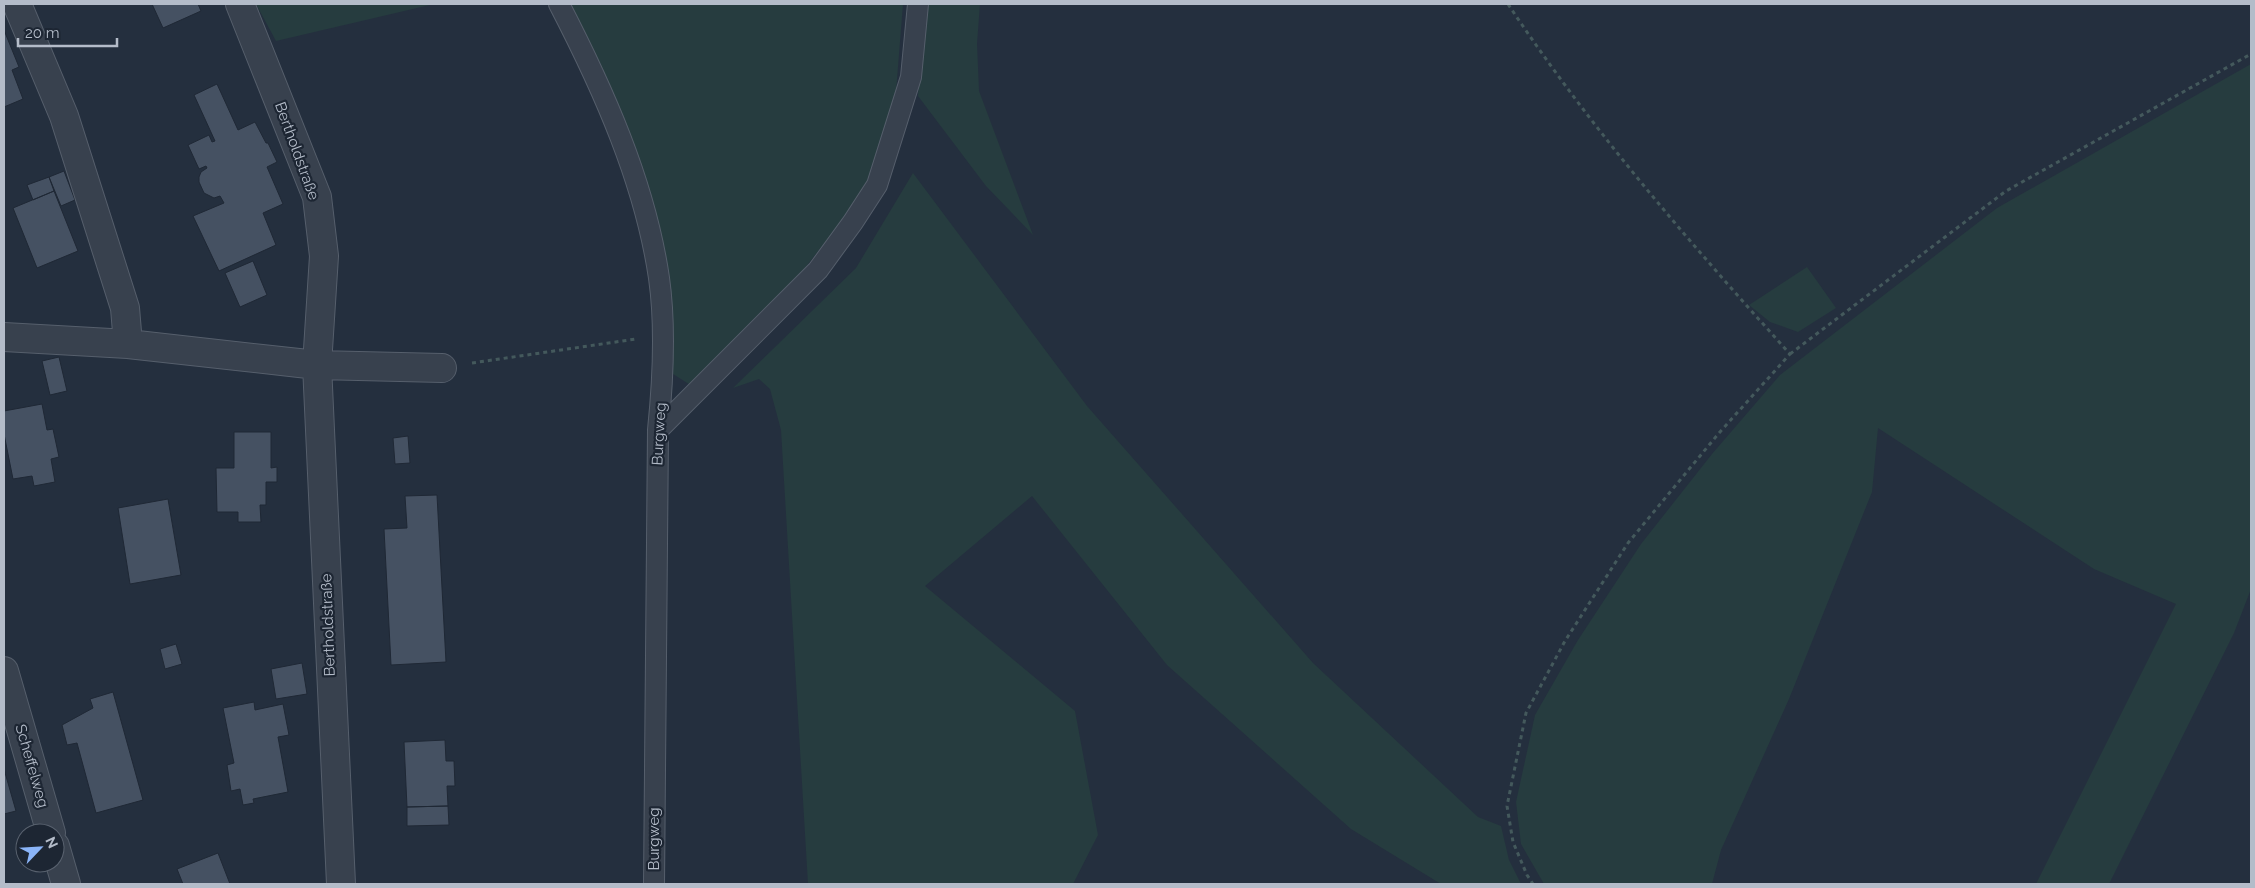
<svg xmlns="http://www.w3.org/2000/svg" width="2255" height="888" viewBox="0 0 2255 888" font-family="Raleway,sans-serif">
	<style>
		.green { fill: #263c3f }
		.building { fill: #455162; stroke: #1f2835 }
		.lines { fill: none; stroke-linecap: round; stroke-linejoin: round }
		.service-casing { stroke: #565f6c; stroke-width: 22 }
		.minor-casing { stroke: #565f6c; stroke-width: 30 }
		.path { stroke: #44595c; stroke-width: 3; stroke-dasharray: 4 4; stroke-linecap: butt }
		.service { stroke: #38414e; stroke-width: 20 }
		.minor { stroke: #38414e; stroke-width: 28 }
		.labels { text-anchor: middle; stroke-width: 4.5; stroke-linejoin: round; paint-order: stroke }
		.street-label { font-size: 15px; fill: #b4bcc9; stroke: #1d2633 }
	</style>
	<rect width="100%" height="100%" fill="#242f3e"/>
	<!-- green -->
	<path class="green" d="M256,4H434L276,41Z
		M571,4H903L896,92L874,169L848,213L801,273L692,386L673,374V341L667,271L634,146Z
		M924,4H980L977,44L979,91L1033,235L986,186L918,96Z
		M2251,64V589L2234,633L2109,884H2036L2176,604L2094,569L1878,428L1872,492L1789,699L1721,850L1712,884H1544L1521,844L1516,802L1535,715L1578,640L1641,544L1712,454L1780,375L1997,208Z
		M913,173L1087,406L1313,663L1478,817L1501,826L1509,860L1521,884H1441L1351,829L1167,665L1032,496L925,586L1075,711L1098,835L1073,884H808L781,430L770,389L759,379L733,388L856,268Z
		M1807,267L1836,308L1798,332L1770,322L1749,305Z"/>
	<!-- building -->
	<path class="building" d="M152,4H198L201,11L163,28Z
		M4,30L19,67L12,70L23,99L4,107Z
		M217,84L238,130L255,122L266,143H268L277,162L267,167L283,204L263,213L276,245L219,271L193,216L224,203L220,196L214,198L204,193L199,182V177L201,172L207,168L206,166L199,169L188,145L209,135L212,142L215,141L194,95Z
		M64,171L75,200L61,206L49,177Z
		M49,177L54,191L33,200L27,185Z
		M54,191L78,251L37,268L13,208Z
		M253,261L267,295L240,307L225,273Z
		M59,357L67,391L50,395L42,361Z
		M42,404L47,430L53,429L59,457L51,459L55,482L34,486L32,476L13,479L4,434V411Z
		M234,432H271V468L277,467V482H266V505H260L261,522H238V512H217L216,468H234Z
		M408,436L410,463L395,464L393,438Z
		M437,495L446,662L391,665L384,529L407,528L405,496Z
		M168,499L181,575L130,584L118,508Z
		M176,644L182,664L165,669L160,649Z
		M302,663L307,694L276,699L271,669Z
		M113,692L143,800L96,813L77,743L67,745L62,725L93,708L90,699Z
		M254,702L255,710L283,704L289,735L278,737L288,792L253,799L254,803L243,805L240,789L231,791L227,765L234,763L223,708Z
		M445,740L446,761H454L455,786H447L448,806L407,807L404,742Z
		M4,769L16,811L4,814Z
		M448,806L449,825L407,826V807Z
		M218,853L230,884H183L177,869Z"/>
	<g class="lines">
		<!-- service casing -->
		<g class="service-casing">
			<path id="service" d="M559,4C603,89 645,182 659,278C666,327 663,381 658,430L654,884
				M658,430L818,270L853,222L877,185L911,77L918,4"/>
		</g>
		<!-- minor casing -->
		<g class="minor-casing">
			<path id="minor" d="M17,4L64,116L125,308L128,344
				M240,4L317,197L324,256L317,365L442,368
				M4,337L128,344L317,365L341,884
				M4,671L51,833
				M55,846L66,884"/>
		</g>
		<!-- path -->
		<path class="path" d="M1508,4C1591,129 1690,243 1790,354L1719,433L1628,543L1565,641L1526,713L1507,806L1513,842L1527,875L1533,884
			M1790,354L2006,191L2251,54
			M472,363L636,339"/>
		<!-- service -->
		<use href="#service" class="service"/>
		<!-- minor -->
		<use href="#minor" class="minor"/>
	</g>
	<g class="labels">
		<!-- street labels -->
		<g class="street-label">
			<text transform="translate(297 151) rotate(70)" y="5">Bertholdstraße</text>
			<text transform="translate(659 434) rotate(-87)" y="5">Burgweg</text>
			<text transform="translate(328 625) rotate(-92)" y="5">Bertholdstraße</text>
			<text transform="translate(32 766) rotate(74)" y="5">Scheffelweg</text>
			<text transform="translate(654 839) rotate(-90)" y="5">Burgweg</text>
		</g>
	</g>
	<!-- border -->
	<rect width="2255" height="888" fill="none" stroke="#b4bcc9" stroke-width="10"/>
	<!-- north arrow -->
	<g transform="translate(40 848) rotate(65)"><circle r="24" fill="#1d2633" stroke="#59626f"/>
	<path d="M0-4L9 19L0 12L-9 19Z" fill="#8ab4f8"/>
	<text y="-8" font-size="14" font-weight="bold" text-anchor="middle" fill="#b4bcc9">N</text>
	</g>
	<!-- scale -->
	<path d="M18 38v8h99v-8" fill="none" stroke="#b4bcc9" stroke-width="2.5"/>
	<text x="25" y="38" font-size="15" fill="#b4bcc9" stroke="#1d2633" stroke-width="4" paint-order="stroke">20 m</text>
</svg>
